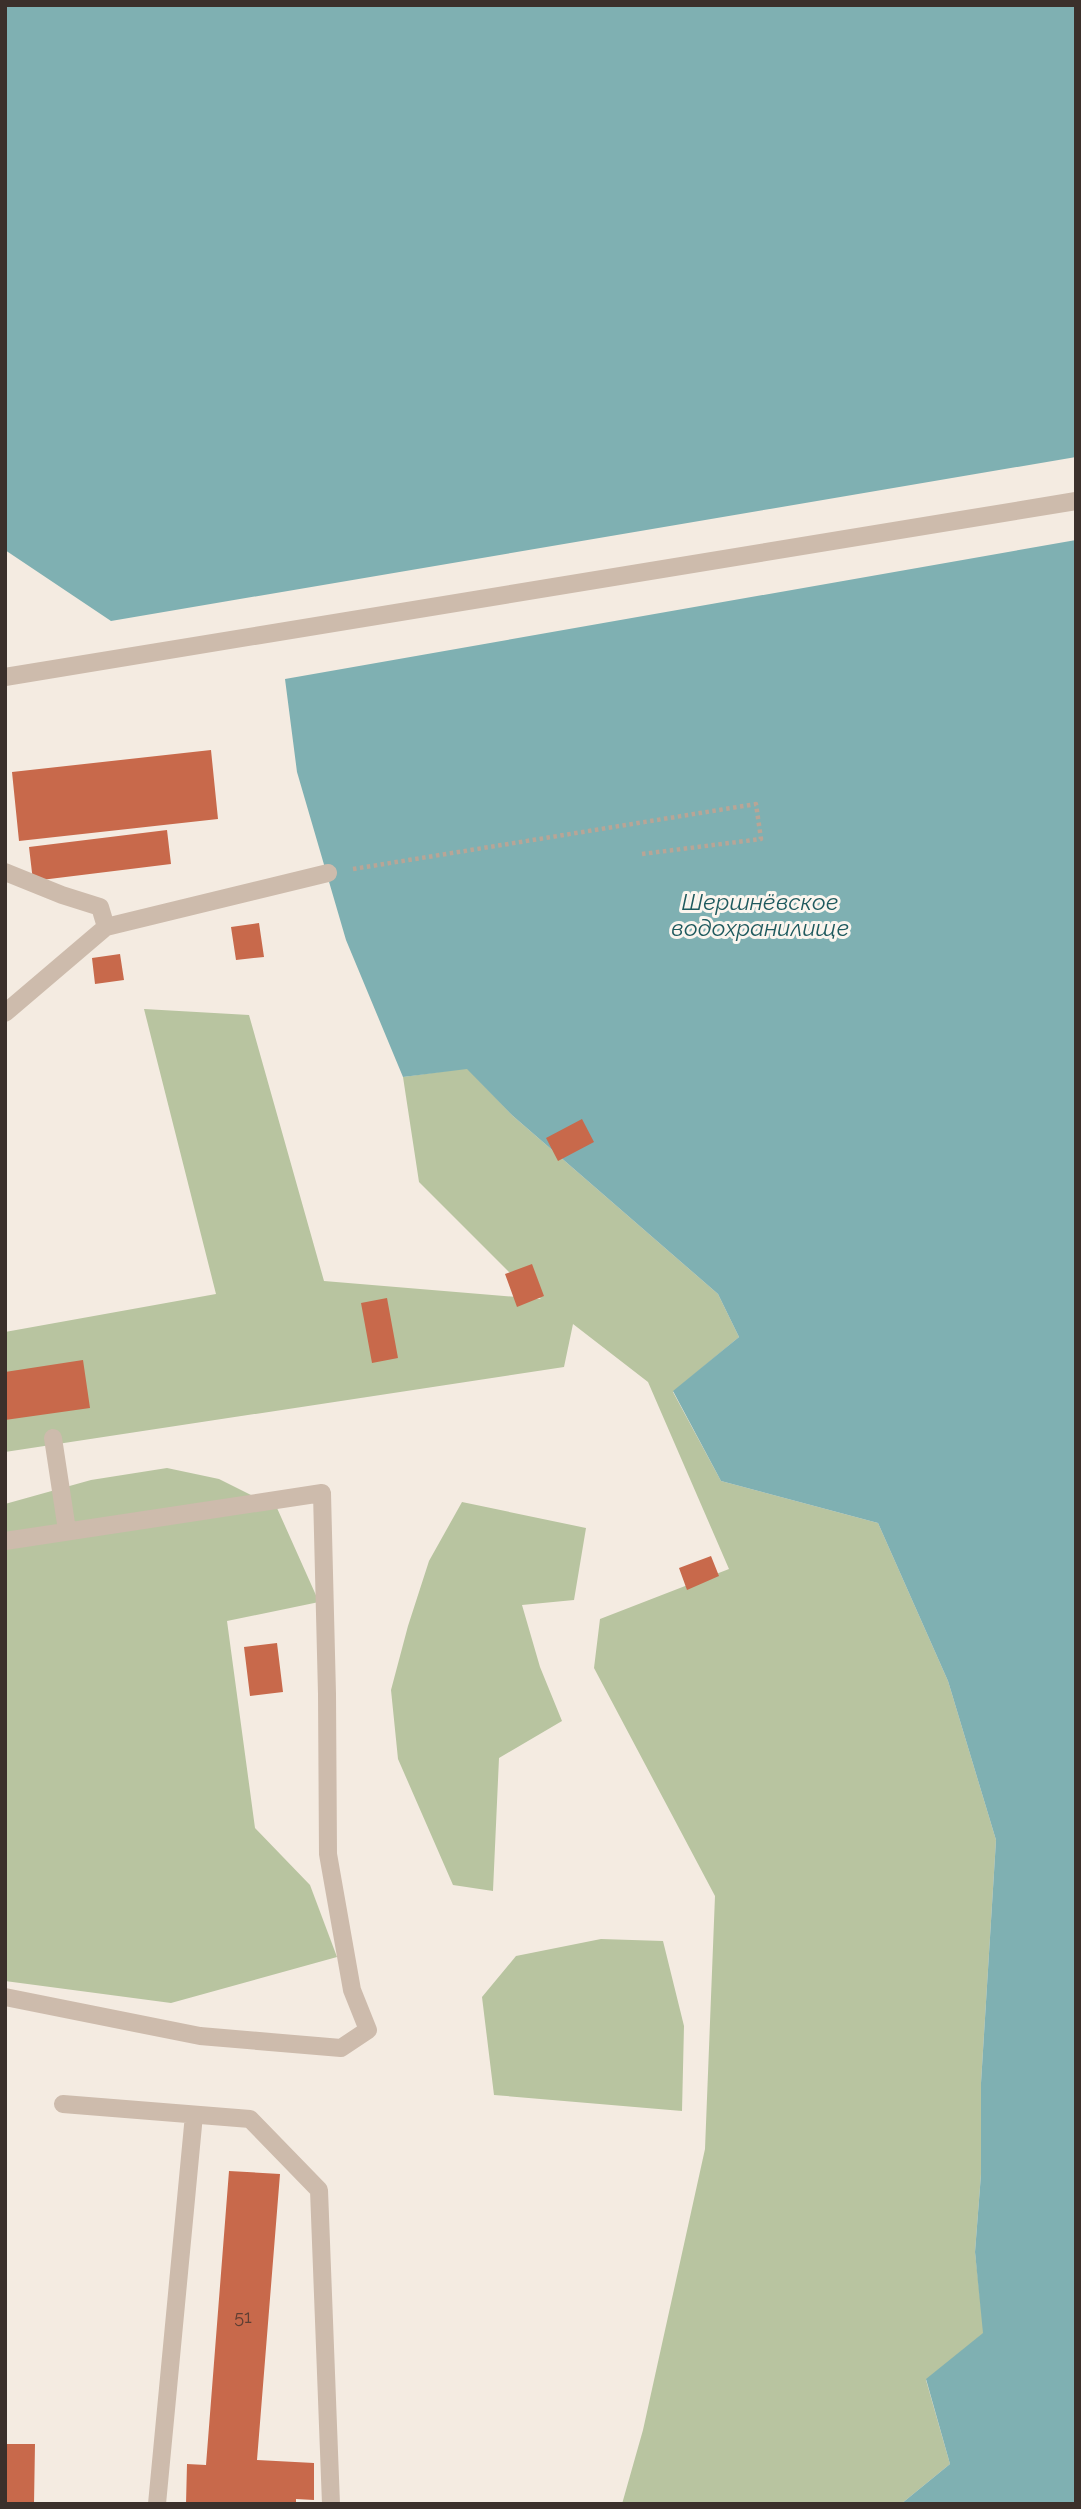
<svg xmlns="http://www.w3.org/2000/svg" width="1081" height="2509" viewBox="0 0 1081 2509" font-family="Raleway,sans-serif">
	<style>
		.green { fill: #b8c4a0 }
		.water { fill: #7fb0b2 }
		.building { fill: #c8694b }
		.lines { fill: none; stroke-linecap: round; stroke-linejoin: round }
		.path { stroke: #b9a596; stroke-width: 4.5; stroke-dasharray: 3.5 3.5; stroke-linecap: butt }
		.minor { stroke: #cdbbac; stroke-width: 18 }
		.labels { text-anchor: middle; stroke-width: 6; stroke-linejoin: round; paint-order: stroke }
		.number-label { font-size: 18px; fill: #5e3e33 }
		.water-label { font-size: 23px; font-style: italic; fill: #1f5a5e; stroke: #fbf5ee }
	</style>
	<rect width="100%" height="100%" fill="#f4ebe1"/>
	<!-- green -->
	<path class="green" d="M144,1009L249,1015L324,1281L541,1299L515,1278L419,1182L403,1077L467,1068L513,1116L718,1294L739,1337L673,1392L721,1481L878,1523L948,1681L996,1840L981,2083V2174L975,2252L984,2333L926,2380L950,2464L901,2504H622L643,2430L705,2149L715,1896L594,1668L600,1619L729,1569L648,1382L573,1324L564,1367L5,1452V1332L216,1294Z
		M167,1468L219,1479L277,1508L319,1602L227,1621L255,1828L310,1885L337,1957L171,2003L5,1981V1504L91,1480Z
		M462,1502L586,1528L574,1600L522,1605L540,1667L562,1721L499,1758L493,1891L453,1885L398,1759L391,1690L408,1626L429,1561Z
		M601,1939L663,1941L684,2026L682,2111L494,2095L482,1997L516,1956Z"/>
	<!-- water -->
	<path class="water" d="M5,5H1076V457L111,621L5,550Z
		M1076,540V2504H901L950,2464L926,2379L983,2333L975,2252L981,2174V2083L996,1840L948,1681L878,1523L721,1481L673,1391L739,1337L718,1294L513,1116L467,1069L403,1077L346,940L297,772L285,679Z"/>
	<!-- building -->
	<path class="building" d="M211,750L218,819L19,841L12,772Z
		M167,830L171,864L33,881L29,847Z
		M259,923L264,957L236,960L231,927Z
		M120,954L124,980L95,984L92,958Z
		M582,1119L594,1142L558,1161L546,1138Z
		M532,1264L544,1296L517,1307L505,1274Z
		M387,1298L398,1358L372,1363L361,1303Z
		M83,1360L90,1408L5,1420V1372Z
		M711,1556L719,1576L687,1590L679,1568Z
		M277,1643L283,1692L250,1696L244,1647Z
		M229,2171L280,2174L257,2460L314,2463V2500L296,2499V2504H186L187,2464L206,2465Z
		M5,2444H35L34,2504H5Z"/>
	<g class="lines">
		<!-- path -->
		<path class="path" d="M353,869L756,804L761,839L642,854"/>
		<!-- minor -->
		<path class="minor" d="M5,677L1076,501
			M5,872L62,895L100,907L106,927
			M5,1013L106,927L328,873
			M53,1438L67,1530
			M5,1541L322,1493L327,1694L328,1854L352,1990L368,2030L341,2048L200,2036L5,1997
			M63,2104L250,2119L319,2190L331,2504
			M157,2504L194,2115"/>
	</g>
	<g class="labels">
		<!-- number labels -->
		<g class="number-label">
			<text x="243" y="2323">51</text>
		</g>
		<!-- water labels -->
		<g class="water-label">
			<text x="760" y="910">Шершнёвское<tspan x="760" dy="26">водохранилище</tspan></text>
		</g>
	</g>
	<!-- border -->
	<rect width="1081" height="2509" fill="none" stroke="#3b302b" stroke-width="14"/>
</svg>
